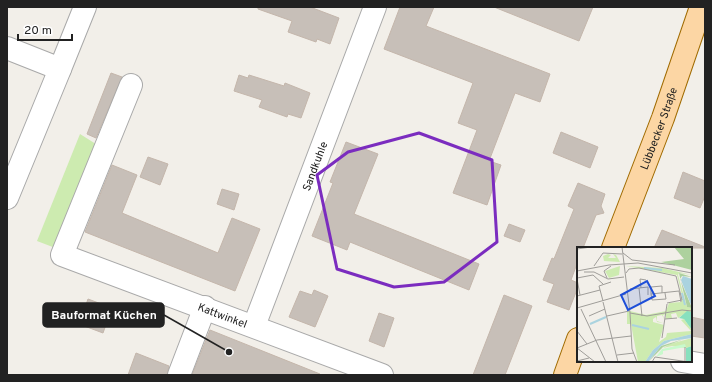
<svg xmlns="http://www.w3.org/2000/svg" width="712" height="382" viewBox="0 0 712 382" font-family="Overpass,sans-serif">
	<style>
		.grass { fill: #cdebb0 }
		.building { fill: #c7bfb8; stroke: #c4b6ab }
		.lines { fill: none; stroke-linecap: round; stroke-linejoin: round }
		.minor-casing { stroke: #a9a9a9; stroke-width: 24 }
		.major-casing { stroke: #a06b00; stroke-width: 24 }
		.minor { stroke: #fff; stroke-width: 22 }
		.major { stroke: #fcd6a4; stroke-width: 22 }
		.marked { fill: none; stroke: #7b2cbf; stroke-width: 3; stroke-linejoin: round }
		.labels { text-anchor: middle; stroke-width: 3.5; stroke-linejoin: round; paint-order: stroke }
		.street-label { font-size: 11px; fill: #222; stroke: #fff }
		.inset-river { fill: none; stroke: #aad3df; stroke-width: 2 }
		.inset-road { fill: none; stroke: #9f9d99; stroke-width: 1 }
		.view { fill: #1d4ed8; fill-opacity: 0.15; stroke: #1d4ed8; stroke-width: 2 }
		.inset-edge { fill: none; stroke: #222; stroke-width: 2 }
		.leader { fill: none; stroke: #222; stroke-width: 1.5 }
		.callout-dot { fill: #222; stroke: #fff; stroke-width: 1.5 }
		.callout { fill: #222; stroke: #222; stroke-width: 1.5 }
		.callout-label { font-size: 12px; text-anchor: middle; font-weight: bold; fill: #fff }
	</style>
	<rect width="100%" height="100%" fill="#f2efe9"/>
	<!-- grass -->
	<path class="grass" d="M80,134L99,146L58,249L37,241Z"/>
	<!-- building -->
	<path class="building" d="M258,7H310L339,18L330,44L317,39L316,42L288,32L292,21L258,9Z
		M400,7H434L426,26L550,74L540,102L515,93L489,161L501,165L487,205L453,193L477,130L458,123L473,83L384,49Z
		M494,7H593L579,41Z
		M111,73L122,77L96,138L87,134Z
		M239,75L248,78L249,75L284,86L285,83L310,93L301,118L288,114L287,117L259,107L262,100L234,91Z
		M561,132L598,147L590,168L553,153Z
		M346,142L378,154L354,214L479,264L469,290L350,242L347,250L312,236L333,183L330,182Z
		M148,157L168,164L160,185L140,177Z
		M112,165L137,175L122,213L218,253L232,218L260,229L235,291L85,232Z
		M683,172L705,181V196L700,208L674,198Z
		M578,183L605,194L601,206L604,213L596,215L583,248H578V261L571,280L578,283V287L569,310L547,302L554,284L543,280L552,258L554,259L574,209L568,206Z
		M222,189L239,194L234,210L217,204Z
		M509,224L525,230L520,242L504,236Z
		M662,230L705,247V248H654Z
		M314,290L328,296L315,327L289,317L300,291L312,295Z
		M504,295L532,306L505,375H473Z
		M88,299L112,308L103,333L79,324Z
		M379,313L394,318L384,347L369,341Z
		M691,317L705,320V338L691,336Z
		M210,330L320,374V375H192Z
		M136,353L169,366L167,375H128Z"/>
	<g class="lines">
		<!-- minor casing -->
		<g class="minor-casing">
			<g id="minor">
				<path d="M7,48L60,69L85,7"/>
				<path id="s1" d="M131,85L62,255L382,375"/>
				<path d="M7,198L60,69"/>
				<path id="s2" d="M254,326L375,7"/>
				<path d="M682,361L705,365"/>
				<path d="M179,375L205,307"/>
			</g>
		</g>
		<!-- major casing -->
		<g class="major-casing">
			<g id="major">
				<path id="s3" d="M613,248L663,118L701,7"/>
				<path d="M565,375L578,339"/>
			</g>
		</g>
		<!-- minor -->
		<use href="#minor" class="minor"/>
		<!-- major -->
		<use href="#major" class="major"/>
	</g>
	<!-- marked area -->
	<path class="marked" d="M419,133L492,160L497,242L444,282L394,287L337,269L317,175L348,152Z"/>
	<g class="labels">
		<!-- street labels -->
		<g class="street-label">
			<text dy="4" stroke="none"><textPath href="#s3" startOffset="128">Lübbecker Straße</textPath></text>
			<text dy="4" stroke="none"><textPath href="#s2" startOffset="171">Sandkuhle</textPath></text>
			<text dy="4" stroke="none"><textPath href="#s1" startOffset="355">Kattwinkel</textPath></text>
		</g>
	</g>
	<!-- overview -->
	<g transform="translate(577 247)">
		<rect width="115" height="115" fill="#f2efe9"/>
		<path d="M31,7L34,8L31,11H39L36,7L39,8L43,15L27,14L26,9ZM43,19L42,28L32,31L28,24ZM49,19L85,21L115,28L102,26L101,28L110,60L115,61V65H110L101,71L99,66L94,67L95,71L89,72V67L86,68L87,72L85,68L80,69V74L86,76L80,75L79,70L76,72V75L87,78L82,95L89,90L90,86L114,84L104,73L107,72L115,83V87L87,94L76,103L68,115H61L54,77H33H50V65L53,64L69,68L89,64L92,56L104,55L106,52L100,28ZM115,91V99L109,101L95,99L86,101L93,97Z" fill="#cdebb0"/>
		<path d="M97,0H115V23L84,15L107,12ZM102,26L115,30L105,29L103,32L115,61L110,60ZM107,92L86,100L71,115L84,99Z" fill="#add19e"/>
		<path d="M108,97L109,100L86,104V107L79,110L85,102Z" fill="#c8facc"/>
		<path d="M110,64L115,65V83L107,72L102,71ZM115,99V115L109,114V101Z" fill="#88e0be"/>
		<path d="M106,29L115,32L114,58L104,33ZM115,87V91L94,94L84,99L71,115H68L76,103L87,94Z" fill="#aad3df"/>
		<path class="inset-river" d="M67,21L85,23M105,46L108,58M13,77L29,70M55,78L72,82"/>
		<path class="inset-road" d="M45,0L53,66L70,69L105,63L115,64M0,2L14,0M46,6L55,13L98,18M17,19L26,6L45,7M0,24L32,18L61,16L115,26M7,25H17L31,32L47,30M49,26L52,22L62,21L99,29L105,53L90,56M0,31L16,28L26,37M30,31L27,24L34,19M0,32L3,48M62,41L65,69M64,41L63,32L69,33M53,42L71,40V48M88,46L89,52L75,53L74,47L102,44L104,55M74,47V40L85,39V46M0,49L23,43M26,54L22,39L34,35M26,55L41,115M0,61L49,47M4,62L29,115M53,66L55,102L60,115M12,69L28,62M30,69L52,64M88,72L100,71M0,84L10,97M85,91L90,57M108,100V114M0,101L20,93L54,89M0,101L18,115M40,108L57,106M0,114L12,111M75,115L78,110L112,115"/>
		<path class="view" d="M70,34L78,49L51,63L44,48Z"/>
		<rect width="115" height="115" class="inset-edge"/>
	</g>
	<!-- callouts -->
	<path class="leader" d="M229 352L164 315"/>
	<circle class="callout-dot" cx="229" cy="352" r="4"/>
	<rect class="callout" x="43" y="303" width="121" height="24" rx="4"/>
	<g class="callout-label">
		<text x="104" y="319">Bauformat Küchen</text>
	</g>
	<!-- border -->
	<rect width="712" height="382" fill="none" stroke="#222222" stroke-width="16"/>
	<!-- scale -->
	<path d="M18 34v6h54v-6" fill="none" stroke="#222222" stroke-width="2"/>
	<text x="24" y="34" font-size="12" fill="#222222" stroke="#ffffff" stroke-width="3" paint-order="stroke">20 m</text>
</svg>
